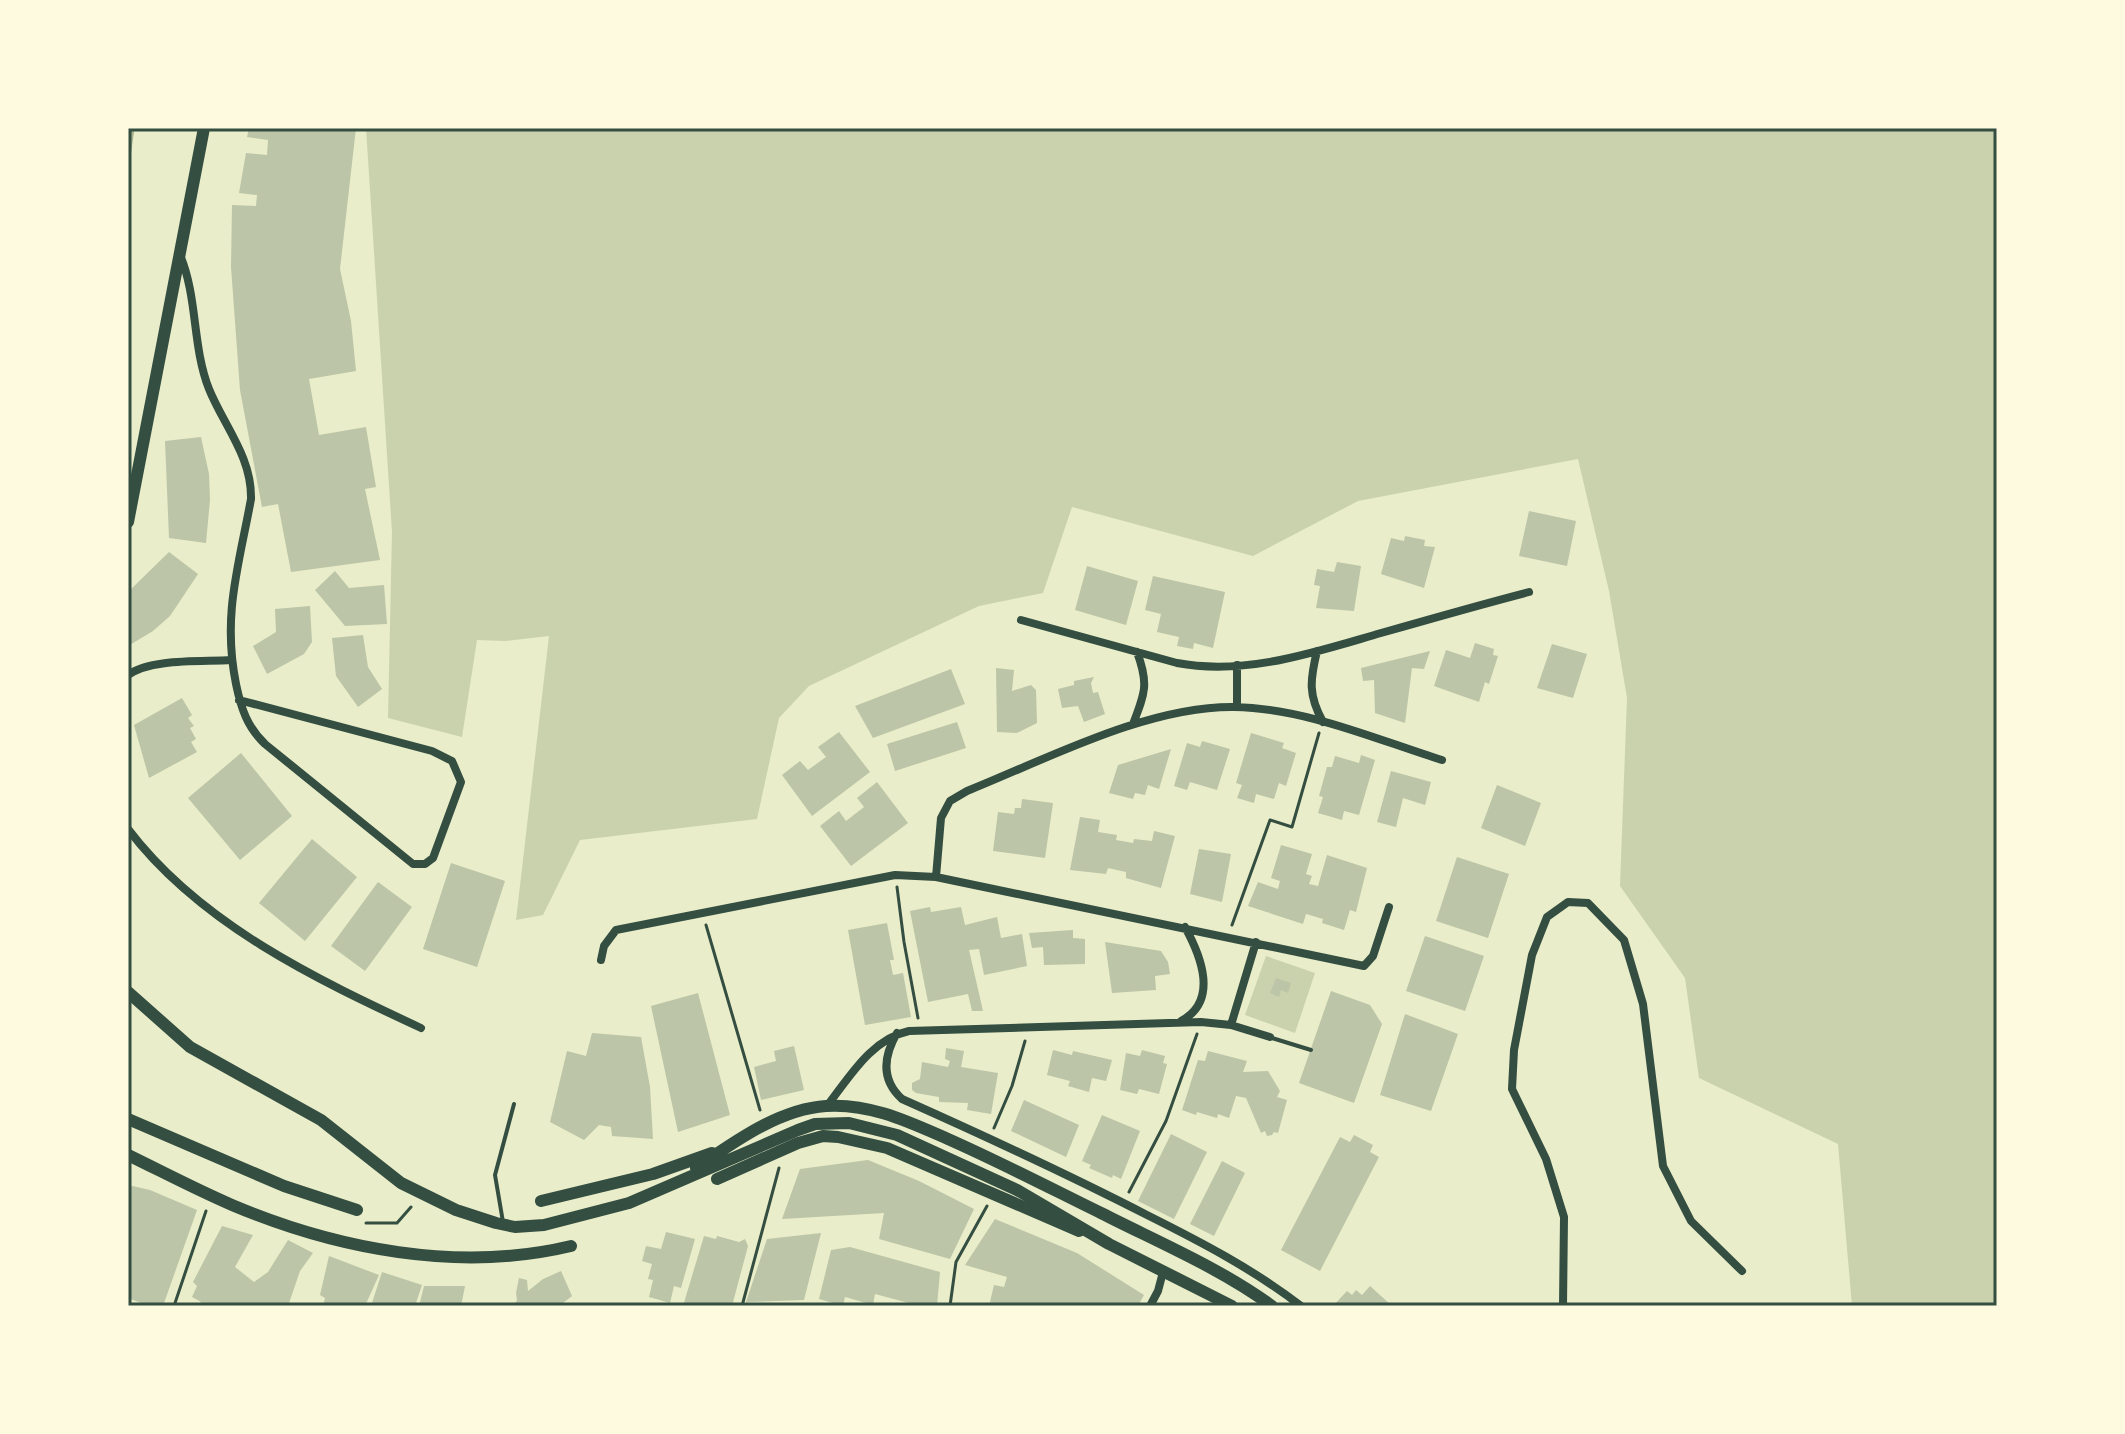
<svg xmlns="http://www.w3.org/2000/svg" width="2125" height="1434" viewBox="0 0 2125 1434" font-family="Poppins,sans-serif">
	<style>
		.green { fill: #cad2ad }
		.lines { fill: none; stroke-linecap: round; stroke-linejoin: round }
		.stream { stroke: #a3b18a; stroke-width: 5 }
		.building { fill: #bcc5a7 }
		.path { stroke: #344e41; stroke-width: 3 }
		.service { stroke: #344e41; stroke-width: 4 }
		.minor { stroke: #344e41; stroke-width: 8 }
		.secondary { stroke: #344e41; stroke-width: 12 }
		.primary { stroke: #344e41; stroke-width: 12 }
		.neatline { fill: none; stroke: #344e41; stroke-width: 3 }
	</style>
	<rect width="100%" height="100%" fill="#e9edc9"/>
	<!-- green -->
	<path class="green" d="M366,128H1997V1306H1852L1838,1144L1699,1078L1685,978L1620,886L1627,698L1609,591L1578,459L1358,501L1253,556L1072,507L1043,593L979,606L809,686L779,718L757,819L580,840L543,915L516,920L549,636L505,641L477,640L462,737L388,718L392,532Z
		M1266,956L1315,973L1295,1033L1245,1015Z"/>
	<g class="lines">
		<!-- stream -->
		<path class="stream" d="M128,157L132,128"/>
	</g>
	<!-- building -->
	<path class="building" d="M249,128H356L340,269L351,321L356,371L309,379L319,435L366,427L376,487L365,489L380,560L291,572L278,504L262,507L240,390L231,267L232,205L256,206L257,195L239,193L246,153L267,155L268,140L247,137Z
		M201,437L209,474L210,500L206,543L169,538L165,441Z
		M1529,511L1576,521L1567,566L1519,556Z
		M1405,536L1425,540L1424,546L1435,547L1424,588L1381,574L1391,538L1404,541Z
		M169,552L198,574L170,616L153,631L128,646V592Z
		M1337,562L1361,566L1354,611L1316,608L1320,586L1314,585L1317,569L1334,572Z
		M1087,566L1138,581L1126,625L1075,610Z
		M335,571L349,588L384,585L387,624L345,626L315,590Z
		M1153,576L1225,592L1213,648L1194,643L1193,649L1177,646L1179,637L1157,632L1161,614L1145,610Z
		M310,606L312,642L304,654L267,674L253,646L276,632L275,609Z
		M363,635L368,667L382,689L358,707L336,676L332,638Z
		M1475,643L1494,649L1493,655L1498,656L1489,684L1485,682L1479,702L1434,686L1446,650L1470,658Z
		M1552,644L1587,654L1573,698L1537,688Z
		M1430,651L1424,669L1412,668L1405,723L1375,713L1374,680L1363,681L1361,668Z
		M996,668L1014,670L1012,691L1031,685L1036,690L1037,723L1017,733L997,732Z
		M951,669L965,704L873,738L855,706Z
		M1094,677L1091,683L1093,693L1098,692L1105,714L1084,722L1078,706L1062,708L1058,689L1074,685V681Z
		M182,698L192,715L188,718L194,726L190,728L196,739L191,742L197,752L149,778L134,725Z
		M957,722L966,748L895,771L887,744Z
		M839,732L870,772L812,816L782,775L800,761L808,770L826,757L818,747Z
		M1251,733L1284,743L1282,748L1296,753L1286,786L1279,783L1274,799L1256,794L1254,803L1237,798L1242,785L1236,783Z
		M1202,741L1230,749L1217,790L1190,782L1187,790L1174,786L1187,743L1200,747Z
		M1171,749L1159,789L1148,785L1145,795L1135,793L1133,799L1109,793L1118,765Z
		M241,753L292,816L240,860L188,798Z
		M1361,755L1375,760L1359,815L1344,811L1342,820L1318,813L1323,797L1319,796L1327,767H1332L1335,756L1359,763Z
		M1391,771L1431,782L1425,805L1403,798L1396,827L1377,822Z
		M877,782L908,823L851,866L820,826L839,811L846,821L864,807L857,798Z
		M1497,785L1541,803L1525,846L1481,828Z
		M1022,799L1053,803L1045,858L993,851L998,812L1014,814L1015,808H1021Z
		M1080,817L1100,820L1098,832L1117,835L1116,840L1133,843L1134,839L1152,841L1154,831L1175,836L1161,888L1126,878V872L1108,868L1106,874L1070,870Z
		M312,839L357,877L305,941L259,903Z
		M1281,845L1312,854L1306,874L1312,876L1309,884L1318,886L1327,855L1367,868L1356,912L1350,910L1344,930L1322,923L1323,919L1306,914L1303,924L1248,906L1258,882L1278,889L1280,881L1271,878Z
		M1199,849L1231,854L1222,902L1190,894Z
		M1457,857L1509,874L1488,938L1436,921Z
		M451,863L505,881L477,967L423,949Z
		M378,882L412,907L365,971L331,946Z
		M930,907L931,912L961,907L965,925L997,917L1001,938L1022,934L1027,966L984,975L979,949L969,950L983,1011H972L968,994L928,1002L910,911Z
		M887,923L894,960H890L893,975L903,973L911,1017L865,1025L848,930Z
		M1073,930V938L1085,939V964L1044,965L1043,947L1032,948L1029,933Z
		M1425,936L1484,956L1465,1011L1406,991Z
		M1105,942L1161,951L1168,962L1170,974L1155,976L1156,990L1112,993Z
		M1276,978L1291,983L1288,993L1281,990L1279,997L1270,993Z
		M1331,991L1370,1005L1382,1024L1354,1103L1299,1083Z
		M698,993L730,1115L678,1132L651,1006Z
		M1405,1014L1458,1034L1431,1111L1380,1095Z
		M592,1033L641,1037L650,1087L653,1139L612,1136L611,1127L599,1125L584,1140L550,1122L567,1051L586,1056Z
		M794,1046L804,1090L761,1100L754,1067L776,1061L774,1051Z
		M946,1048L964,1051L961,1067L998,1073L991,1114L967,1110L968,1103L939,1102V1097L916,1093L912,1090V1083L920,1079L922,1062L948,1067L950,1061L945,1059Z
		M1053,1050L1072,1055L1073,1051L1112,1060L1106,1081L1092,1078L1089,1092L1068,1086L1070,1081L1047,1075Z
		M1142,1050L1165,1056L1163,1063L1167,1064L1159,1094L1139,1089L1137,1094L1120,1090L1126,1053L1140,1056Z
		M1208,1051L1247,1061L1243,1072L1268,1071L1280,1091L1277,1097L1287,1100L1278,1133L1274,1132L1272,1135L1267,1136L1265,1131L1261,1133L1246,1098L1236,1096L1229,1118L1218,1114L1217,1118L1197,1112L1196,1115L1182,1110L1198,1060L1205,1061Z
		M1024,1100L1079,1125L1066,1157L1011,1131Z
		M1102,1115L1140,1131L1121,1179L1113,1175L1112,1178L1089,1168L1091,1165L1082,1161Z
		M1171,1134L1207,1152L1174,1219L1138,1201Z
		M1354,1135L1373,1145L1370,1152L1379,1157L1320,1271L1281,1250L1340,1137L1350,1142Z
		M868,1160L919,1181L974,1209L950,1259L879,1239L884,1213L782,1219L800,1169Z
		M1222,1161L1245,1173L1214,1236L1190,1224Z
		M128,1185L150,1190L197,1210L163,1306H149L128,1298Z
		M995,1219L1077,1253L1144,1295L1138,1306H989L994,1285L1004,1287L1007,1277L965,1265Z
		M222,1226L253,1235L235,1267L254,1282L268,1272L288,1240L313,1253L300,1271L288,1306H197L201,1302L192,1297L197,1286L193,1282Z
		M666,1232L695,1239L681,1288L674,1286L670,1303L649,1297L653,1280L648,1279L652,1264L642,1261L646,1246L661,1249Z
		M821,1233L804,1300L746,1302L767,1239Z
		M704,1236L716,1239L717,1236L739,1242L745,1239L748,1246L732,1306H683Z
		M850,1247L940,1272L937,1306H920L875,1294L873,1305L845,1297L843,1306L819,1299L831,1250Z
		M329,1256L379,1275L365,1306H323L325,1298L320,1295Z
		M561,1271L572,1296L559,1306H514L517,1300L516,1293L519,1278L527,1280L528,1291L543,1279Z
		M382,1272L422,1285L415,1306H371Z
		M424,1286H465L461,1306H419Z
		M1370,1286L1392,1306H1333L1347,1291L1352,1295L1356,1290L1362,1295Z"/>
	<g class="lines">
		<!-- path -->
		<path class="path" d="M897,887L904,942L918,1018
			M706,925L760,1110
			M1232,925L1270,820L1292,827L1319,733
			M994,1128L1012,1086L1025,1041
			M1129,1192L1166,1121L1197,1034
			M366,1223H397L411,1207
			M174,1306L206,1211
			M742,1306L779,1168
			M950,1306L956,1262L987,1206"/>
		<!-- service -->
		<path class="service" d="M1272,1038L1311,1050
			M503,1222L495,1175L514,1104"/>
		<!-- minor -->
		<path class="minor" d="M180,255C198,298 192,346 209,389C224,426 252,457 251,499C239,565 222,615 236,684C241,708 247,727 265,744L413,864H425L433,858L461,782L452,761L432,751L239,700
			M1021,620L1177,663C1246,676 1315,652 1381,633C1430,619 1479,605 1529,592
			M1317,651C1310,680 1308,695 1323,722
			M1237,665V707
			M128,675C151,658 203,662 231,660
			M1133,724C1145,693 1149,684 1137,652
			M128,829C200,924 316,979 421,1028
			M936,877L941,818L950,801L967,791C1047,759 1147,706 1234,707C1305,708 1375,739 1442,760
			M601,960L604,946L616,930L895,875L936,877L1364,966L1373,956L1389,907
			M1181,1021C1219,1001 1201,956 1185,927
			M1231,1025L1256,942
			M897,1033C883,1057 881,1080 902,1099C985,1136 1067,1174 1147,1215C1201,1242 1253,1269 1301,1306
			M827,1106C849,1078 871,1039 909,1031L1201,1022L1231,1025L1270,1037
			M1150,1306L1158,1291L1163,1272
			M1563,1306L1564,1217L1546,1159L1512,1089L1514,1050L1532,955L1547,917L1568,902L1588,903L1624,940L1643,1004L1663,1166L1691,1221L1742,1271"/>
		<!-- secondary -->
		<path class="secondary" d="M128,1119L284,1186L357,1210
			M128,1155C163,1172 197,1190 232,1205C336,1249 459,1273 571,1246
			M717,1179L798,1143L823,1136L838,1137L887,1148L1079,1231
			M541,1201L653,1174L712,1153"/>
		<!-- primary -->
		<path class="primary" d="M128,522L204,128
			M128,992L190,1047L321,1120L401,1183L456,1210L496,1223L515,1227L544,1225L629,1203L798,1130L815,1124L849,1123L897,1135L1017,1190L1109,1244L1232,1306
			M696,1168C734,1142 779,1109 826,1106C870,1103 909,1122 948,1139C1000,1162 1050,1188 1101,1213C1158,1242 1220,1268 1272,1306"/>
	</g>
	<!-- border -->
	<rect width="2125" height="1434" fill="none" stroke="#fefae0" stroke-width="260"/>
	<rect x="130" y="130" width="1865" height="1174" class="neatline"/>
</svg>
